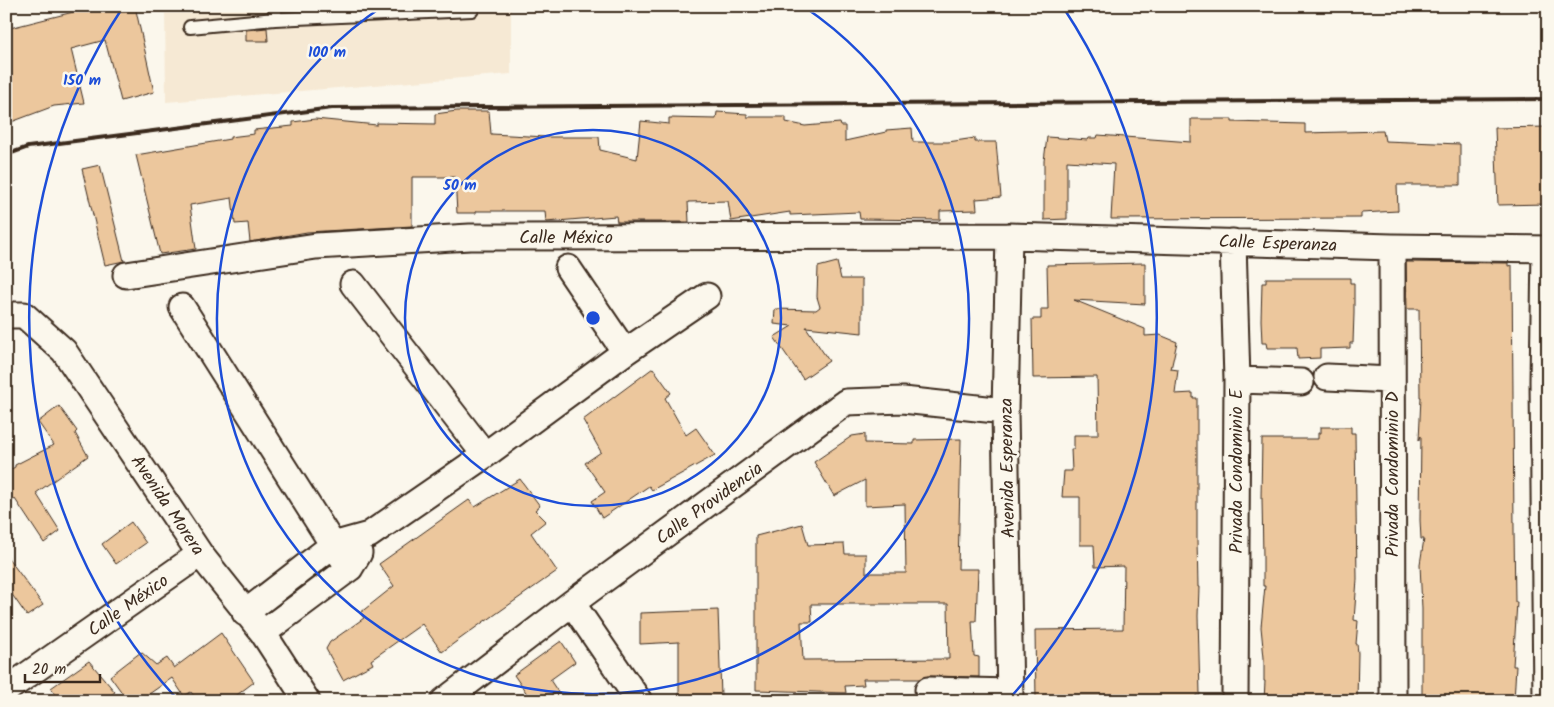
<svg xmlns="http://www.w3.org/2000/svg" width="1554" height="707" viewBox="0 0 1554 707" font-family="Kalam,sans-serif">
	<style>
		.built { fill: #f6e9d4 }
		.building { fill: #ecc79d; stroke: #3b2a1e; fill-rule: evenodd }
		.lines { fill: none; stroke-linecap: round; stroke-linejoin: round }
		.lane-casing { stroke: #3b2a1e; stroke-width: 16 }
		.street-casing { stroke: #3b2a1e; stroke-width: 29 }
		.lane { stroke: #fbf7ec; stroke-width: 12 }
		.street { stroke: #fbf7ec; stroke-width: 25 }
		.rail { stroke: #3b2a1e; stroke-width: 4 }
		.ring { fill: none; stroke: #1d4ed8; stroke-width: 2.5 }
		.labels { text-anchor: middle; stroke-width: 5; stroke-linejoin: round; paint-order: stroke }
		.street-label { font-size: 18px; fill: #3b2a1e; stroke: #fbf7ec }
		.centre { fill: #1d4ed8; stroke: #fbf7ec; stroke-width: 2.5 }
		.ring-label { font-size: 15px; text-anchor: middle; font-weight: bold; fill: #1d4ed8; stroke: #fbf7ec; stroke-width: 5; stroke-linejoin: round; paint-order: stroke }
	</style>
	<rect width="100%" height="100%" fill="#fbf7ec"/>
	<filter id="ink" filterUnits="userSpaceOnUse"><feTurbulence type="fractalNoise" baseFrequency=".02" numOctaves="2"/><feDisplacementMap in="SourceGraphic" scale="10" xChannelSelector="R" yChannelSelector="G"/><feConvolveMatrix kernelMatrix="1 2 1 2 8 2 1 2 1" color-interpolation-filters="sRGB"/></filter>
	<g filter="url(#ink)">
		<!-- built -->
		<path class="built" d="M165,6H511V74L166,102Z"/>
		<!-- building -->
		<path class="building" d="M97,6H135L154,92L121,101L105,40L71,49L84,103L54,106L6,124V29Z
			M267,28L268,41H246V30Z
			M457,111H489L491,134L546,137H599L600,150L637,159L641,121L669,124V118L716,119L717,112L747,114V117H786V122L805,126L840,123L841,126H845V141L886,132V130L912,128L913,142H948L975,138V142H996L1001,197L976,199L977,210L940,211V220L860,219L859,212L790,215V212L731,221L728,201L688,202L689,222H617L616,216L546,222L545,211H476V213H457L455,177H412V226L307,232L250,242L248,223L235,224L232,198L190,205L196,249L160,254L136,155L230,139V137L254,134V130L293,126V122L315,119L377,125V123L435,124V114Z
			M1191,119H1232V122L1305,124V133L1383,131L1385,141L1460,144V185H1397L1398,211L1361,213V218L1111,219L1114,164L1067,161V219L1044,220V161L1047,137L1088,140L1089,138H1097L1098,135L1191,142Z
			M1548,127V204L1498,205L1495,128Z
			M100,165L124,261L105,265L82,169Z
			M837,262L841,279H862V333L806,327L829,361L803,379L774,337L792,326L774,324L775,309L816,310L820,307L817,297L818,267Z
			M1406,262L1508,263V266L1512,265L1514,531L1515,602H1517L1513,666H1516L1514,701H1422V609L1420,564L1424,539H1421L1420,520L1421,436L1419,440L1421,397H1420L1419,309H1407Z
			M1145,263V304L1074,300L1145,329V336L1160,335L1177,342L1171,369L1178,370L1175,394L1193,393V398H1197V540L1198,587H1199L1198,616L1200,695H1196V701L1122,700V696H1077V701H1036L1035,630L1123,629L1124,566L1095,567L1094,545H1080V497H1062L1064,471H1072L1071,449H1074V435H1098L1097,377L1033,378L1032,319H1041V309H1048L1047,265Z
			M1266,278H1350V283H1354V313L1353,343H1350V348L1320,349V358L1298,359L1297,348H1267L1266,343H1262L1261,320L1262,283H1266Z
			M653,368L671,393L665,398L686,435L696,428L715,455L652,490L649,486L602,518L592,501L605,492L585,463L601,452L583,420Z
			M59,406L77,431L75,433L88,456L36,493L60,531L44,543L15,499L6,505V472L15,467V465L54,445L38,422Z
			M1321,427H1351V433H1355L1357,579L1354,620L1358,621L1356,644H1357L1358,653L1357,701H1264L1265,681H1264V658L1261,627L1265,586H1263V558L1262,498H1261L1262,439H1318V433H1321Z
			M865,434V443L914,444V440L961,439L958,569H978L976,621H972L974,656L979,657V677L928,676L920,679H863L864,685L845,686L846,693L756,690V536L802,524L808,545L844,544L845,554H866V573H906L905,504L865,506V480L834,496L814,462L852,436ZM811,604H948L949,659L803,660L801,622H812Z
			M520,479L540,506L535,510L546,521L531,533L557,571L486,621V620L442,652L422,624L371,660L373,664L343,680L326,649L330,642L364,618L360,613L394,586L379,564L469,500L475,507Z
			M131,522L146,543L116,564L102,544Z
			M6,555L43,605L27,616L6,586Z
			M718,610L721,696L679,697V642L640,644V613Z
			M221,633L254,682L229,701H198L191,692L184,696L172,678L139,701H128L110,676L141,652L156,665L167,658L174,668Z
			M561,641L575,662L550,680L558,692L544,701H532L514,675Z
			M89,661L115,692L103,701H59L51,688Z"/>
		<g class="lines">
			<!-- lane casing -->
			<g class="lane-casing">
				<path id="lane" d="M275,19L472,10
					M190,27L275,19V6"/>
			</g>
			<!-- street casing -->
			<g class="street-casing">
				<path id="street" d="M1009,236L1005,411L1010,701
					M1233,242L1237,380L1235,701
					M1392,247L1393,701
					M1545,249L1543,381L1546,701
					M568,268L625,352
					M126,275L316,246L470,237L1009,236L1392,247L1548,249
					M353,284L485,455
					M182,307L333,545L350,568
					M6,315H24L64,351L200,554L263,633L307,701
					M1327,377L1391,380
					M1237,380L1301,382
					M572,603L639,701
					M245,613L333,545L369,535L485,455L625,352L707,296
					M263,633L350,568L359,553
					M6,690L200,554
					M928,690L1010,692
					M444,701L572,603L846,402L903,400L1005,411"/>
			</g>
			<!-- lane -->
			<use href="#lane" class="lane"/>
			<!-- street -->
			<use href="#street" class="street"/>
			<!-- rail -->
			<path class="rail" d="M6,155L28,147L332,108L1548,99"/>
		</g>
	</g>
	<!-- distance rings -->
	<g class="ring">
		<circle cx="593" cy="318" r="188"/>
		<path d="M803 6A376 376 0 1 1 383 6"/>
		<path d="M177 699A564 564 0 0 1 123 7M1063 7A564 564 0 0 1 1009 699"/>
	</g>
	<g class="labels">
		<!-- street labels -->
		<g class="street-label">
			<text x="566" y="243">Calle México</text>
			<text transform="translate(1278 243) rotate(2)" y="6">Calle Esperanza</text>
			<text transform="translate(1007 468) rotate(-91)" y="6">Avenida Esperanza</text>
			<text transform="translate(1236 471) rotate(-90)" y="6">Privada Condominio E</text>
			<text transform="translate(1392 474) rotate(-90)" y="6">Privada Condominio D</text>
			<text transform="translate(709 503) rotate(-36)" y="6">Calle Providencia</text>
			<text transform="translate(168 505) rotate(56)" y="6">Avenida Morera</text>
			<text transform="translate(128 605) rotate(-35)" y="6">Calle México</text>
		</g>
	</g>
	<circle cx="593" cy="318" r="8" class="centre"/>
	<g class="ring-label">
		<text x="327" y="57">100 m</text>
		<text x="82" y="85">150 m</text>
		<text x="460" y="190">50 m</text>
	</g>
	<!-- margin -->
	<rect width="1554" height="707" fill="none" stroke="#fbf7ec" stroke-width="25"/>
	<rect x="12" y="12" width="1529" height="682" fill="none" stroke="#3b2a1e" stroke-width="2" filter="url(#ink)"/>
	<!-- scale -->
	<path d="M25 674v8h75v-8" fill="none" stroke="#3b2a1e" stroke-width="2.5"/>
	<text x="32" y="674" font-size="15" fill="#3b2a1e" stroke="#fbf7ec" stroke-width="4" paint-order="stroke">20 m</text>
</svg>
